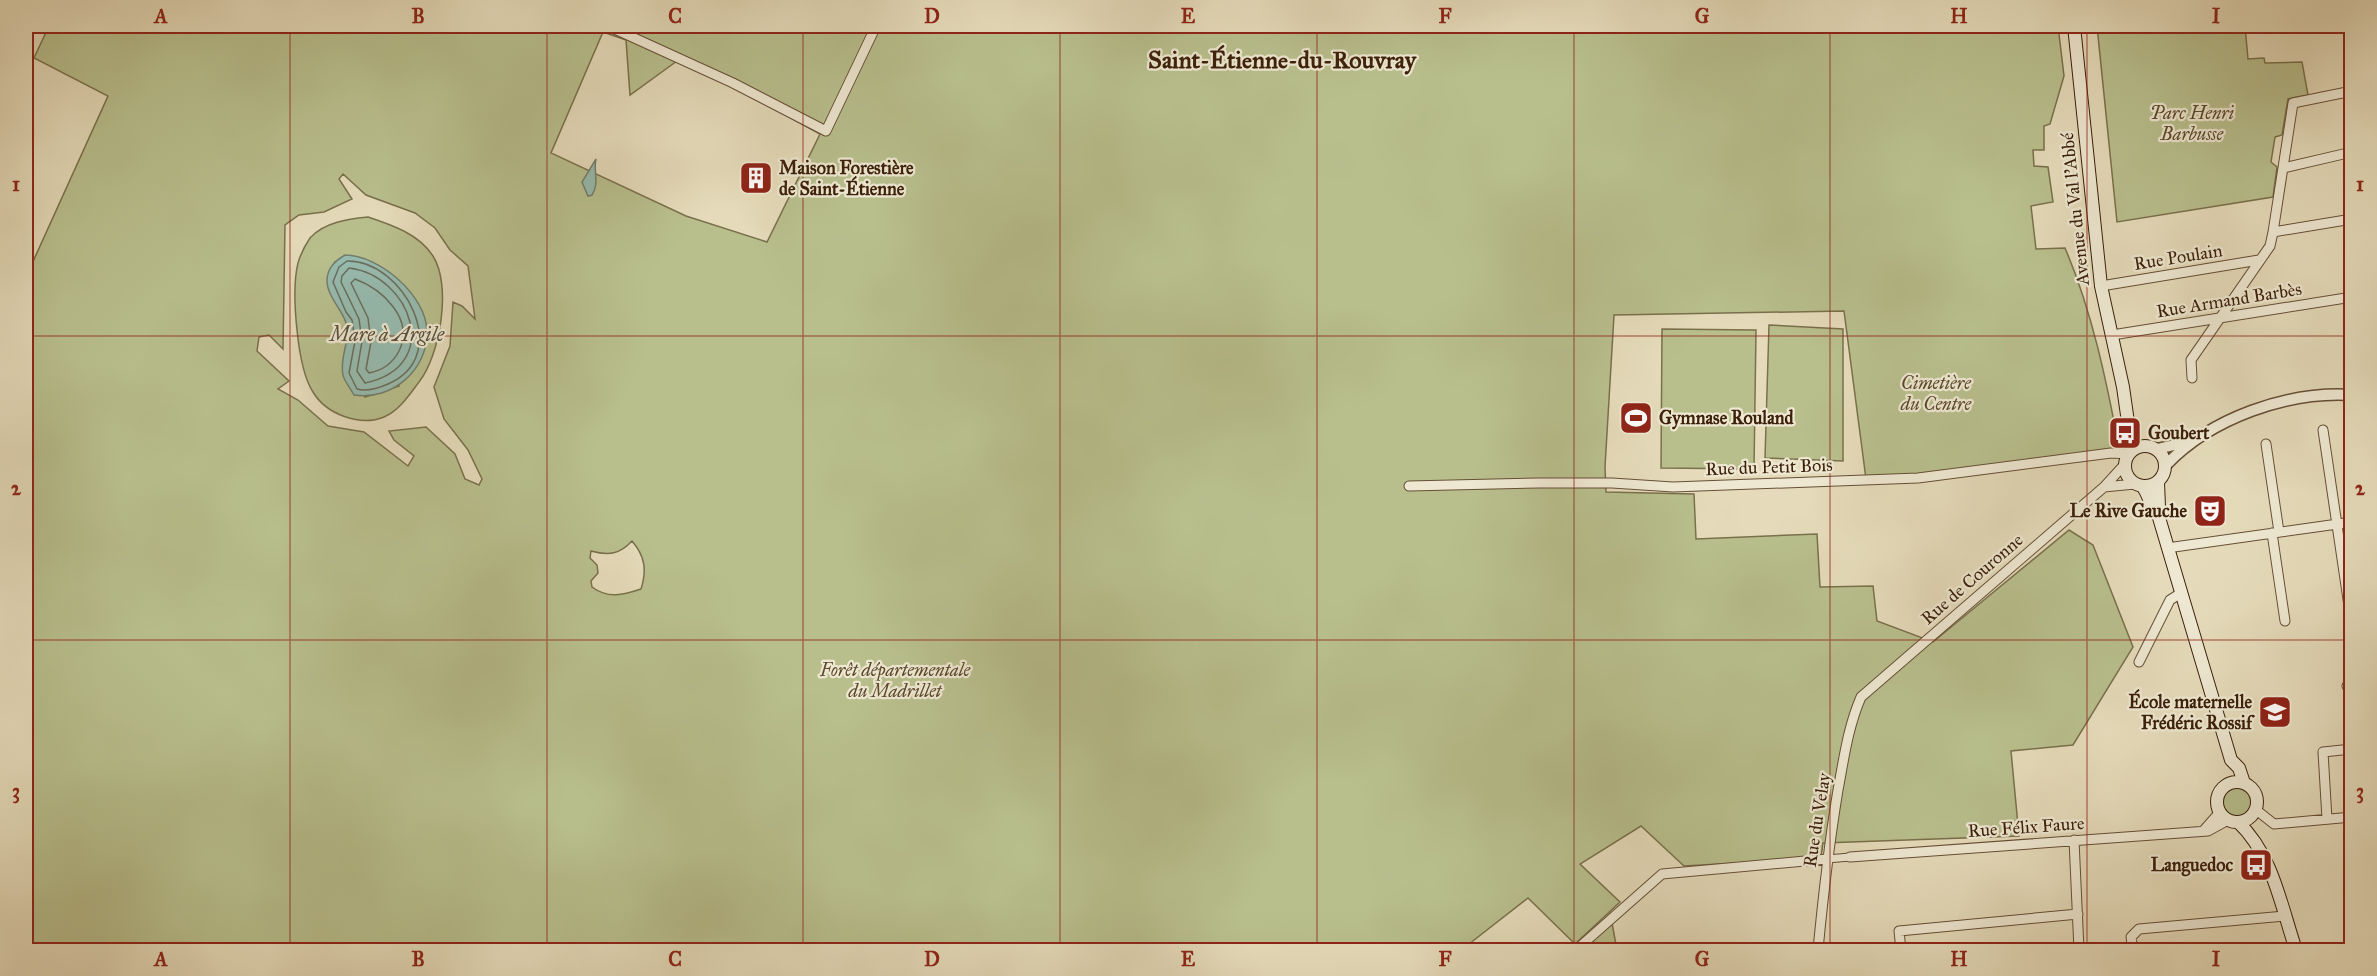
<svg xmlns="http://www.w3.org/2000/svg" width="2377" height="976" viewBox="0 0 2377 976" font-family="'IM FELL Great Primer',serif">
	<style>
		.green { fill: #b8bf8d; stroke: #7a704c; stroke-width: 1.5; fill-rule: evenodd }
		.water { fill: #96bbaf; stroke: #727d6d; stroke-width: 1.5 }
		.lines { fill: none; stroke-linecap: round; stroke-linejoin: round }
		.shore { stroke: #696e5c; stroke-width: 1.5 }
		.pedestrian-casing { stroke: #664f36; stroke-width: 9 }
		.minor-casing { stroke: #664f36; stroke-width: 11 }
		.tertiary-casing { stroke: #664f36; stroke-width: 13 }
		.secondary-casing { stroke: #3c200a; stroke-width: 14 }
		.pedestrian { stroke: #eee8d2; stroke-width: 7 }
		.minor { stroke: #eee8d2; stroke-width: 9 }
		.tertiary { stroke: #eee8d2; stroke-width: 10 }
		.secondary { stroke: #eee8d2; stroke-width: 12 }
		.grid { fill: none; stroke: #8f2418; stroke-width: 1.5; stroke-opacity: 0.55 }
		.labels { text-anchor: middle; stroke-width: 4.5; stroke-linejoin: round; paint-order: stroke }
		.park-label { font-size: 18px; font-style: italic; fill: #5b482b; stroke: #eee8d2 }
		.poi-label { font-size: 18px; font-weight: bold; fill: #3c200a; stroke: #eee8d2; text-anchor: start }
		.street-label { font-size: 18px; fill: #3c200a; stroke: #eee8d2 }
		.water-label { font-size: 20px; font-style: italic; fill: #574e3c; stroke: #eee8d2 }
		.district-label { font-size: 24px; font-weight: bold; fill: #3c200a; stroke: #eee8d2 }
		.neatline { fill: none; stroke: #8f2418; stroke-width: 2 }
		.grid-label { font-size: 20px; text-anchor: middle; font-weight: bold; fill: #8f2418 }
	</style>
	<rect width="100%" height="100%" fill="#e5dbba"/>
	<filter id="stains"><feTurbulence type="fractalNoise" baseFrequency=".00333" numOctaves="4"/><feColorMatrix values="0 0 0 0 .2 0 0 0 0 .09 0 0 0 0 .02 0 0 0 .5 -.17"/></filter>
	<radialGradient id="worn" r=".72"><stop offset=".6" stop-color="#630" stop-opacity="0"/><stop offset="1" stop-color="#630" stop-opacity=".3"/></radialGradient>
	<!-- green -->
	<path class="green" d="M49,26H2058L2064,76L2050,124L2044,126V150H2033L2034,166L2048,167L2053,202L2031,206L2036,249L2065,248C2092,311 2106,379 2119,447L2116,449L1917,477L1866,479L1844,311L1614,315L1605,467L1606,492L1694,494L1696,539L1817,534L1820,587L1873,586L1877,621L1933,642L2069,530L2093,545L2133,647L2073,745L2011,751L2019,836L1823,843L1821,858L1684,866L1641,826L1580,864L1620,902L1575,944L1528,898L1469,944L1474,950H26V277L108,96L34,58ZM603,32L626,40L630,95L677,61L751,96L820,134L767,242L686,216L551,153ZM343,174L366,195L415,213L435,228L450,250L468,266L475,319L462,306L453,302L450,346L434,387L444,419L468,450L482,479L479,485L465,479L455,454L426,427L389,431L394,440L414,456L408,466L364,432L328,426L298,400L278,389L289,381L257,351L259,337L269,335L283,349L285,225L299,215L324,212L352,199L339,179ZM632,541C645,556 647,570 641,589C623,595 608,599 592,587L591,581L598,573L597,565L590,558L591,551C609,556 620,554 632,541Z
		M2097,26H2245L2248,59L2264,58L2265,63L2302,62L2308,95L2288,99L2282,135L2275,137L2271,162L2277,167L2273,197L2117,222Z
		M368,217C392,225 419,234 433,256C452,286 440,355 419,382C410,394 399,411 384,417C360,427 326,414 313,392C297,368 291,291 298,263C300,256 306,244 310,238C324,222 349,219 368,217ZM335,262L399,386L365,397L344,357C348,345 350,332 345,319C335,298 321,285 335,262Z
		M1769,325L1843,329V461L1765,458Z
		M1662,329L1756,330L1754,469L1661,468Z
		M2223 802a15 15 0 1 1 30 0a15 15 0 1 1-30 0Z
		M1612,923L1617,950H1582Z"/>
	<!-- water -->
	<path class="water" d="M596,159C593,173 600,182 592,195L588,196L582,182Z
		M345,255C379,255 426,295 427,331C428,370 392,401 354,395C351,389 344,381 343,375C339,357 351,341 346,323C343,311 327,296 327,281C327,268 335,261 345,255Z"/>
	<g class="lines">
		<!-- shore -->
		<path class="shore" d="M347,261C404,260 454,356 388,384C379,388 367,392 357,389L349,373L355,341L352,320L346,312L333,282L339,267Z
			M349,268C410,275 445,366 365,383L357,371L362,341L359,319L341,282L342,276Z
			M355,279C382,289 415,319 399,351C392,364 383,370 369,373L366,369L371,342L368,318L351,283Z"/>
		<!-- pedestrian casing -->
		<g class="pedestrian-casing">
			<path id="pedestrian" d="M1827,859L1850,857"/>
		</g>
		<!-- minor casing -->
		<g class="minor-casing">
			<path id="minor" d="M608,26L733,83L826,131L876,26
				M2283,168L2352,152
				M2273,232L2293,103L2352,91
				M2101,286L2259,260
				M2112,335L2352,297
				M2192,378L2191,360L2270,246L2273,232L2352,219
				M2323,430L2350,613
				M2266,444L2279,532
				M1409,486L1539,483H1612L1673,487L1918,478L2111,453L2129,454
				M2104,487L2135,484
				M2272,533L2285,621
				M2167,548L2352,522
				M2139,662L2170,600L2181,593
				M2347,686L2352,685
				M2255,809L2274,824L2352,817
				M2327,819L2323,752L2352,749
				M2205,829L2220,812
				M2074,840L2079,950
				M1850,857L2208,831L2228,820
				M1576,950L1662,874L1827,859
				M1818,950C1823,897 1829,844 1838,790C1844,758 1848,727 1861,697L2104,487L2125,464
				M1901,950L1899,931L2078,914
				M2133,950L2131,937L2139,929L2285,916"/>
		</g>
		<!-- tertiary casing -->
		<g class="tertiary-casing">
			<path id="tertiary" d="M26,32L28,26
				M2157,449L2192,441
				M2166,465C2211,418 2287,391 2352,395"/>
		</g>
		<!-- secondary casing -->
		<g class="secondary-casing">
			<path id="secondary" d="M2074,26L2101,286L2123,387L2132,450
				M2125 466a20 20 0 1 1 40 0a20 20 0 1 1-40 0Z
				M2158,482L2159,507L2157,511L2231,760L2239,768L2244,783
				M2142,486C2149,494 2149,505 2157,511
				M2217 802a20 20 0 1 1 40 0a20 20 0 1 1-40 0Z
				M2238,822C2273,855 2281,906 2296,950"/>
		</g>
		<!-- pedestrian -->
		<use href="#pedestrian" class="pedestrian"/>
		<!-- minor -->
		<use href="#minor" class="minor"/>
		<!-- tertiary -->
		<use href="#tertiary" class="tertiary"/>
		<!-- secondary -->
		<use href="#secondary" class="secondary"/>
	</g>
	<!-- grid -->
	<path class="grid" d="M290,26V950M547,26V950M803,26V950M1060,26V950M1317,26V950M1574,26V950M1830,26V950M2087,26V950M26,336H2352M26,640H2352"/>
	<!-- icons -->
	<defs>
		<g id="building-square" transform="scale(1.725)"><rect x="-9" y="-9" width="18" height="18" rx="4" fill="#8f2418" stroke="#eee8d2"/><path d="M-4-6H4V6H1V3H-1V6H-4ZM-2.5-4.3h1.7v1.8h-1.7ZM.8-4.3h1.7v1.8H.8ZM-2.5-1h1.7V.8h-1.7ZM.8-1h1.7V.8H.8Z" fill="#fff"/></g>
		<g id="stadium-square" transform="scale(1.725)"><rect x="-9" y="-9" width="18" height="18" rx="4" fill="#8f2418" stroke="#eee8d2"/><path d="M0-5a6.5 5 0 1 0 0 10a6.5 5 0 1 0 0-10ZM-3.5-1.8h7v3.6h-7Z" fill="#fff"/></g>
		<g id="bus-square" transform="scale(1.725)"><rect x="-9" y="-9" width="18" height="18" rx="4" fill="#8f2418" stroke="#eee8d2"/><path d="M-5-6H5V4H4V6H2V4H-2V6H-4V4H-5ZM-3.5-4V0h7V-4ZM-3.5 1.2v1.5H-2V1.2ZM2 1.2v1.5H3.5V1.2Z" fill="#fff"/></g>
		<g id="theatre-square" transform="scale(1.725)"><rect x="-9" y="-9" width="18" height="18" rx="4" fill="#8f2418" stroke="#eee8d2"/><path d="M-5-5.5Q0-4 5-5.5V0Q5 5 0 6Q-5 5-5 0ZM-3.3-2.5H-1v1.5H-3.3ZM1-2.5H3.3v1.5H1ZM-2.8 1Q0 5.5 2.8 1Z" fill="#fff"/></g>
		<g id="school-square" transform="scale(1.725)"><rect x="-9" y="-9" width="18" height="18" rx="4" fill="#8f2418" stroke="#eee8d2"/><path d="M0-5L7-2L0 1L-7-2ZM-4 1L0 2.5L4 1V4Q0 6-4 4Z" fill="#fff"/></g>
	</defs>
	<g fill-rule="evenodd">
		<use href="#building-square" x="756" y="178"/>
		<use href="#stadium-square" x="1636" y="418"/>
		<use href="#bus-square" x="2125" y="433"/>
		<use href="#theatre-square" x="2210" y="511"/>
		<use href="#school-square" x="2275" y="712"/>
		<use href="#bus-square" x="2256" y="865"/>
	</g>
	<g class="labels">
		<!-- park labels -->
		<g class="park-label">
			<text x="2192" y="119">Parc Henri<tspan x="2192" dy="21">Barbusse</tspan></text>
			<text x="1936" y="389">Cimetière<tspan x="1936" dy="21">du Centre</tspan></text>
			<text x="895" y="676">Forêt départementale<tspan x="895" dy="21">du Madrillet</tspan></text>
		</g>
		<!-- poi labels -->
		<g class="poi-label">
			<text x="779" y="174">Maison Forestière<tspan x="779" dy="21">de Saint-Étienne</tspan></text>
			<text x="1659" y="424">Gymnase Rouland</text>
			<text x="2148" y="439">Goubert</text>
			<text x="2187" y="517" text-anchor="end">Le Rive Gauche</text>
			<text x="2252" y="708" text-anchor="end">École maternelle<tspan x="2252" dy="21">Frédéric Rossif</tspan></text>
			<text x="2233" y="871" text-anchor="end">Languedoc</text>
		</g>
		<!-- street labels -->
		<g class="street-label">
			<text transform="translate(2075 209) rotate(-96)" y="6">Avenue du Val l'Abbé</text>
			<text transform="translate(2178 257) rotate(-9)" y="6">Rue Poulain</text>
			<text transform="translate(2229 300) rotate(-9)" y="6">Rue Armand Barbès</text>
			<text transform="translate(1769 467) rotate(-2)" y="6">Rue du Petit Bois</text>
			<text transform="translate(1972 579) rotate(-41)" y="6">Rue de Couronne</text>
			<text transform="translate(1817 820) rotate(-81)" y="6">Rue du Velay</text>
			<text transform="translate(2026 827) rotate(-4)" y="6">Rue Félix Faure</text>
		</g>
		<!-- water labels -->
		<g class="water-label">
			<text x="387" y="341">Mare à Argile</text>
		</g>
		<!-- district labels -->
		<g class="district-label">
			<text x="1282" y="68">Saint-Étienne-du-Rouvray</text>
		</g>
	</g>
	<!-- margin -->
	<rect width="2377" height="976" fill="none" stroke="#e5dbba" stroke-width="66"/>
	<rect x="33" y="33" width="2311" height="910" class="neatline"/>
	<g class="grid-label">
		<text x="161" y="23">A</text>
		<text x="418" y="23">B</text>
		<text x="675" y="23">C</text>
		<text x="932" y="23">D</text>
		<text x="1188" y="23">E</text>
		<text x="1445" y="23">F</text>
		<text x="1702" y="23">G</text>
		<text x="1959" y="23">H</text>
		<text x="2216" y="23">I</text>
		<text x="16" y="191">1</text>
		<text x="2360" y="191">1</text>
		<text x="16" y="495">2</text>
		<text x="2360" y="495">2</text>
		<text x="16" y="798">3</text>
		<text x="2360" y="798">3</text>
		<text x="161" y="966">A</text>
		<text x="418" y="966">B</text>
		<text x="675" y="966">C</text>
		<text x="932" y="966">D</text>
		<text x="1188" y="966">E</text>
		<text x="1445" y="966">F</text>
		<text x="1702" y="966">G</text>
		<text x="1959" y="966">H</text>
		<text x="2216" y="966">I</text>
	</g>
	<rect width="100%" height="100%" filter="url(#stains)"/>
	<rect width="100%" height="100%" fill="url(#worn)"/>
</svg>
